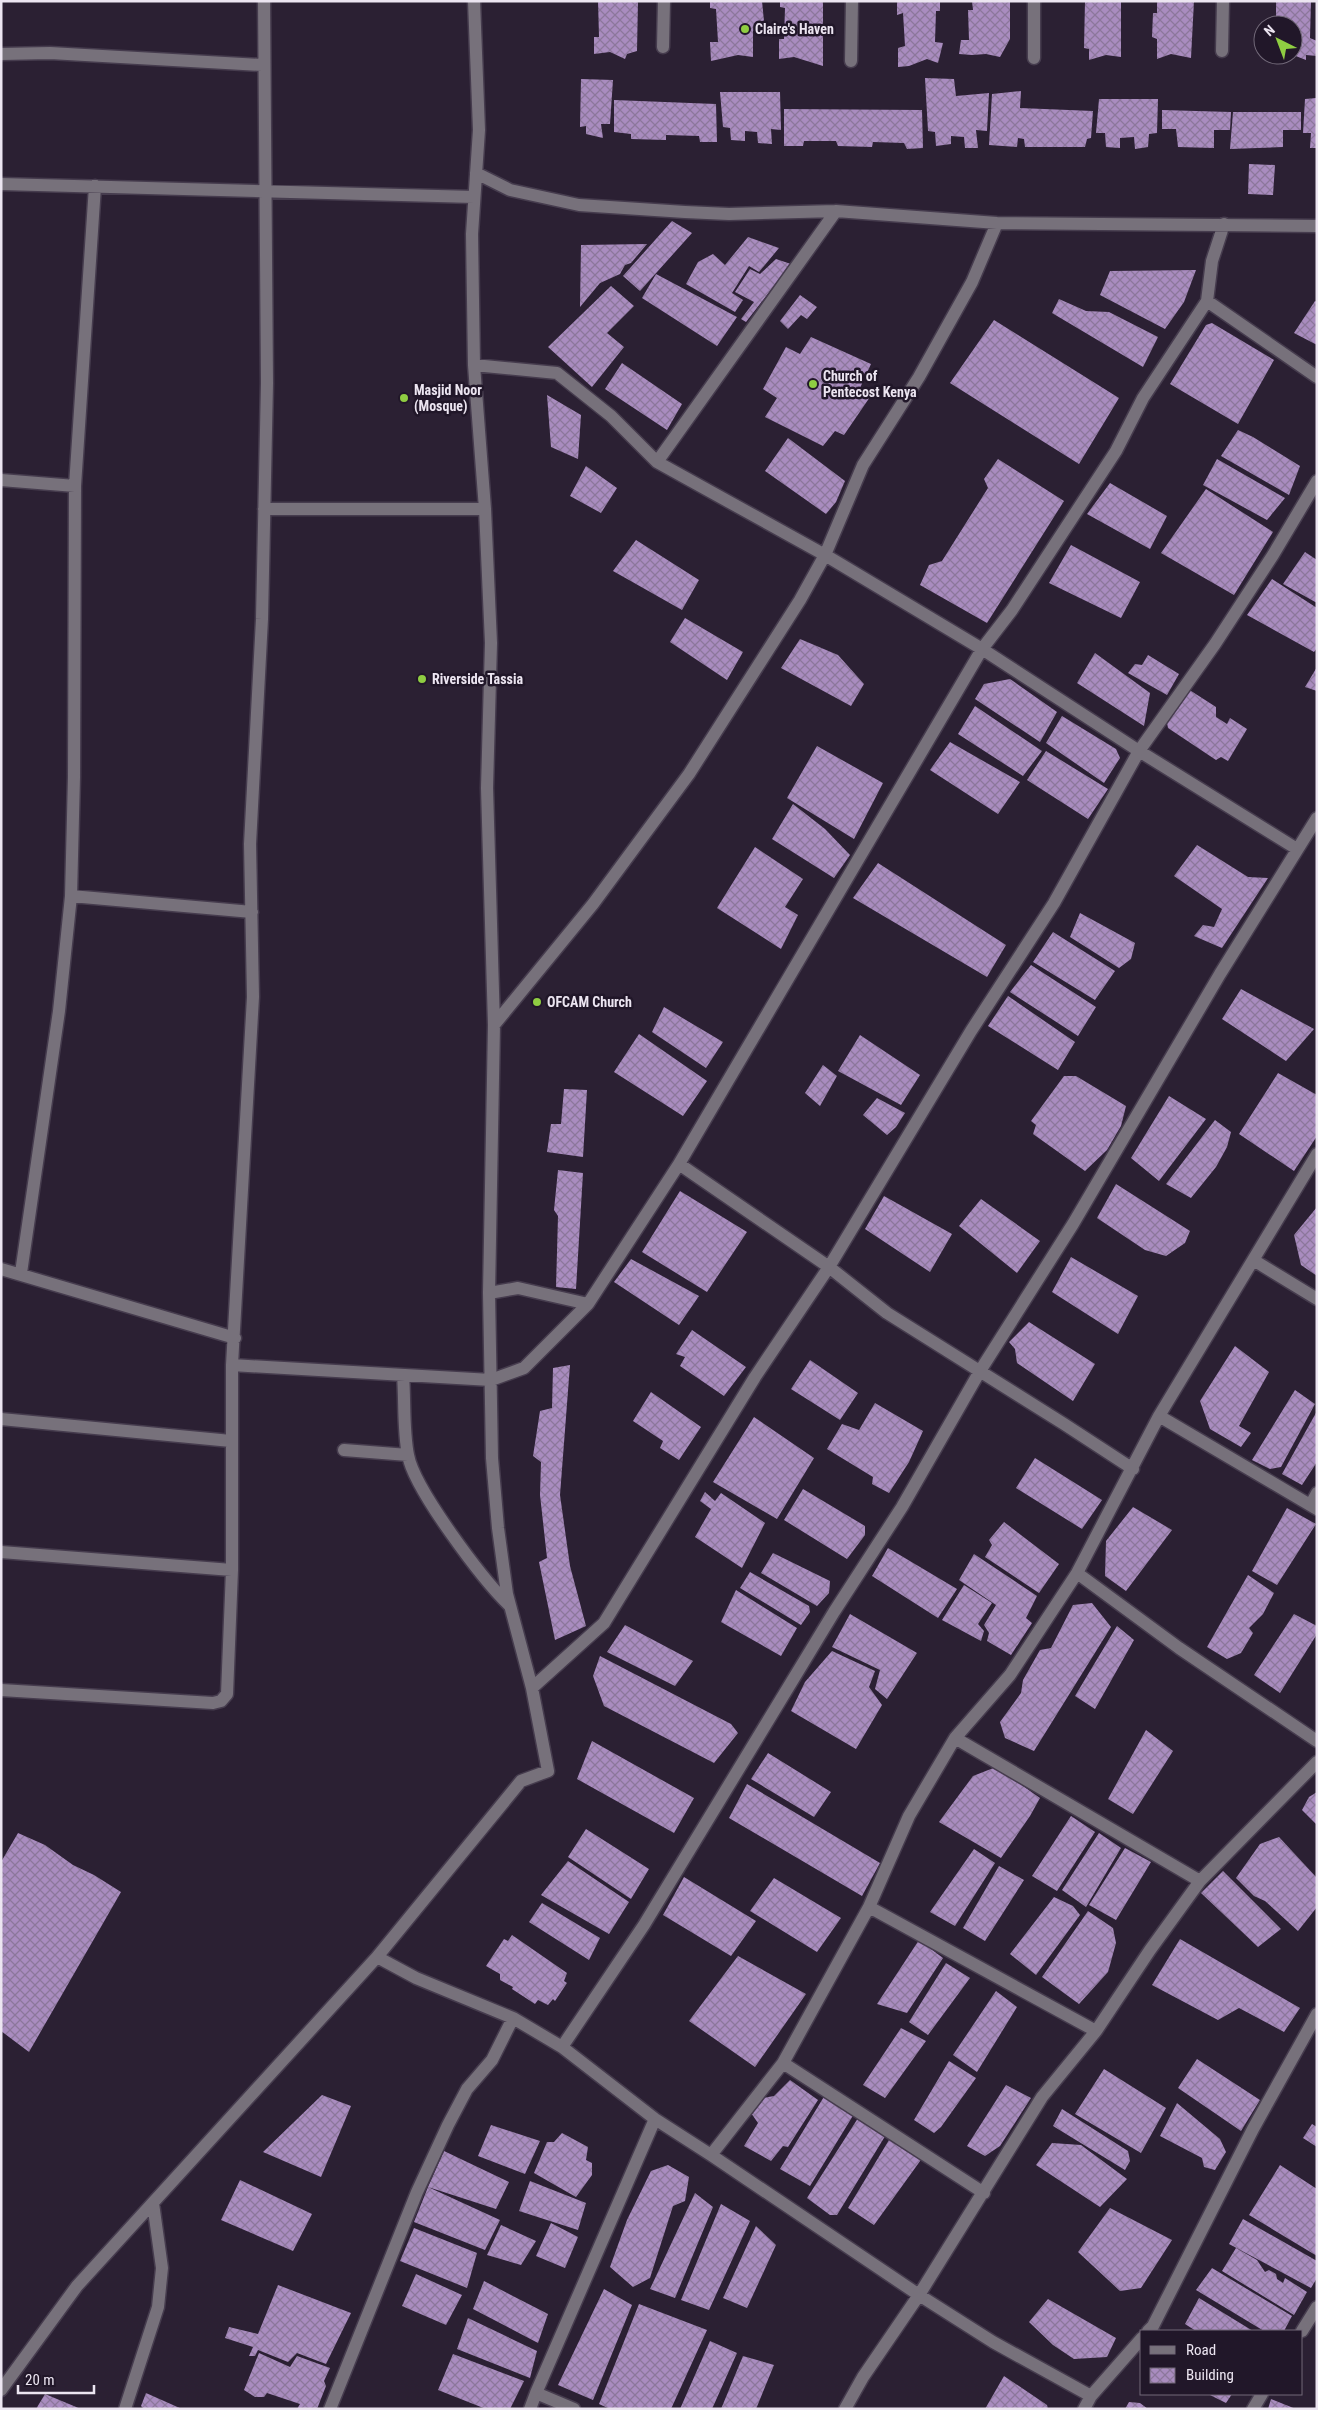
<svg xmlns="http://www.w3.org/2000/svg" width="1318" height="2410" viewBox="0 0 1318 2410" font-family="'Roboto Condensed',sans-serif">
	<style>
		.building { fill: url(#building-cross-hatch) }
		.lines { fill: none; stroke-linecap: round; stroke-linejoin: round }
		.minor-casing { stroke: #463c4e; stroke-width: 15 }
		.minor { stroke: #77717b; stroke-width: 12 }
		.poi-dot { fill: #8fcd42; stroke: #211729; stroke-width: 2 }
		.labels { text-anchor: middle; stroke-width: 5; stroke-linejoin: round; paint-order: stroke }
		.poi-label { font-size: 14px; font-weight: bold; fill: #ece5f1; stroke: #211729; text-anchor: start }
	</style>
	<defs>
		<pattern id="building-cross-hatch" width="8" height="8" patternUnits="userSpaceOnUse" patternTransform="scale(1.25)"><rect width="8" height="8" fill="#a98cbf"/><path d="M0 0l8 8M0 8l8-8" fill="none" stroke="#8c779b"/></pattern>
	</defs>
	<rect width="100%" height="100%" fill="#2b2033"/>
	<!-- building -->
	<path class="building" d="M598,1H638L637,51L627,54L625,59L610,52L594,54V37H599Z
		M710,1H762L765,31H753V57L738,55L711,61L710,42H718L716,9L710,8Z
		M780,1H823V66L794,57L779,59V39H784L785,8L780,7Z
		M897,1H940V11H936L935,42L943,43L938,63L927,59L909,66L898,67V48L905,46L903,13L897,15Z
		M972,1H1010V39L1000,57L986,54L972,55L959,54L961,40H969L968,10H973Z
		M1085,1H1121V57L1106,55L1089,60V49L1084,48Z
		M1157,1H1194L1191,58L1171,54L1157,59V39L1152,37L1153,13H1157Z
		M1276,1H1311L1310,38L1317,41V56L1306,55V60L1293,55V25H1271L1272,17H1276Z
		M1274,55H1289V56L1274,59Z
		M925,78L954,79L956,96L989,93L987,131L976,130L978,148H965L964,137L951,136V144L936,146L935,132L928,131Z
		M581,79L613,80L610,124H601L603,138L586,134V126L580,127Z
		M1021,91L1020,108L1093,111L1091,138L1087,139L1085,147H1025L1024,139L1018,138L1017,147L989,145L992,94Z
		M720,92H780L781,130L771,129L772,144L758,143L757,132L745,131V141L731,140L730,128L723,127Z
		M1316,98L1317,148H1310L1311,133H1303L1305,99Z
		M1099,99H1158L1157,133L1149,134L1148,147L1135,149L1134,137L1120,138V148L1106,147L1105,133H1096Z
		M614,100L716,104L717,142H700L699,136L666,135V140L631,139V134L614,132Z
		M784,109L922,110L923,148L907,149L904,143L873,142L872,147L838,146L836,141H804L803,146H784Z
		M1162,110L1231,112L1230,130H1214V148L1178,147L1176,129H1162Z
		M1233,112H1301V130H1283V147L1230,149Z
		M1249,164L1275,165L1273,195L1248,194Z
		M672,221L692,233L640,291L623,276Z
		M748,237L779,248L759,272L749,266L732,293L743,300L735,312L686,284L698,262L713,254L725,265Z
		M647,244L631,263L625,265L620,274L600,283L580,307L581,245Z
		M776,259L791,264L746,322L741,319L754,302L735,292L750,269L760,274Z
		M1196,270L1184,302L1165,329L1100,295L1110,271Z
		M656,274L737,317L717,346L642,298Z
		M611,286L634,306L607,333L624,347L592,387L548,347Z
		M800,295L817,307L807,319L801,315L788,329L780,321Z
		M1059,299L1086,311L1109,312L1158,337L1143,367L1052,313Z
		M1315,301L1317,302V345L1294,333Z
		M994,320L1119,398L1079,464L950,383Z
		M1212,323L1274,360L1238,424L1170,384L1206,325Z
		M811,337L871,364L860,388L870,397L844,435L835,431L823,446L765,417L777,398L763,389L786,347L800,354Z
		M622,363L682,404L667,430L605,389Z
		M547,395L581,415L578,459L551,447Z
		M1238,430L1253,437L1300,466L1289,495L1221,456Z
		M788,438L845,481L836,502L826,514L765,471Z
		M998,459L1064,501L987,623L920,585L929,565L942,561L988,488L984,479Z
		M1217,459L1285,498L1267,520L1203,485Z
		M586,466L617,488L601,513L570,496Z
		M1110,483L1167,516L1150,549L1087,514Z
		M1206,489L1273,532L1234,595L1161,553Z
		M636,540L699,580L682,610L613,571Z
		M1071,545L1140,582L1121,618L1049,583Z
		M1305,552L1317,560V603L1283,584Z
		M1272,579L1317,608V648L1314,652L1247,615Z
		M685,618L743,652L727,680L670,642Z
		M800,639L838,655L864,684L851,706L781,668Z
		M1095,653L1150,693L1144,726L1077,683Z
		M1148,655L1179,674L1167,695L1128,673L1135,664L1142,665Z
		M1317,667V691L1305,687Z
		M1010,679L1057,712L1040,742L975,699L984,684Z
		M1188,689L1216,707V717L1227,724L1230,718L1247,729L1228,761L1221,757L1216,760L1168,728L1166,718Z
		M975,706L1042,751L1023,776L958,734Z
		M1062,716L1116,749L1120,758L1104,783L1046,743Z
		M950,742L1020,782L998,814L930,770Z
		M817,746L883,783L854,839L787,798Z
		M1046,751L1108,789L1088,819L1027,780Z
		M793,804L825,829L850,855L834,878L772,839Z
		M1197,845L1248,877L1268,878L1222,948L1194,936L1203,925L1214,927L1222,909L1174,876Z
		M755,847L803,879L785,907L798,915L781,949L717,908Z
		M878,863L1006,945L987,977L853,898Z
		M1080,913L1135,943L1131,959L1119,968L1070,937Z
		M1053,932L1115,971L1095,1000L1033,962Z
		M1031,965L1096,1007L1078,1036L1010,992Z
		M1241,989L1314,1029L1286,1061L1222,1019Z
		M1008,996L1075,1042L1058,1070L988,1026Z
		M664,1007L723,1042L706,1068L652,1032Z
		M639,1034L707,1081L683,1116L614,1072Z
		M860,1035L920,1075L901,1105L838,1071Z
		M823,1065L837,1076L820,1106L805,1093Z
		M1278,1073L1317,1095V1136L1294,1171L1239,1134Z
		M1064,1076H1076L1126,1106L1121,1126L1107,1150L1085,1171L1033,1134L1036,1125L1031,1121Z
		M564,1089L587,1090L583,1157L547,1152L551,1124H561Z
		M1169,1096L1206,1119L1159,1181L1131,1158Z
		M877,1098L905,1113L896,1127L887,1135L863,1115Z
		M1215,1120L1231,1132L1227,1147L1216,1167L1191,1198L1166,1184Z
		M558,1170L583,1173L576,1289L556,1287L558,1216L554,1210Z
		M1116,1184L1190,1231L1185,1243L1166,1256L1145,1250L1097,1218Z
		M680,1191L747,1232L707,1292L642,1252Z
		M884,1196L952,1234L930,1272L865,1229Z
		M981,1199L1040,1241L1017,1273L959,1226Z
		M1317,1207V1276L1301,1265L1294,1235Z
		M1071,1257L1138,1296L1118,1334L1052,1292Z
		M631,1259L699,1296L679,1325L614,1282Z
		M1029,1322L1095,1364L1073,1401L1017,1363L1015,1349L1009,1342Z
		M692,1330L746,1367L724,1396L680,1366L685,1357L676,1354Z
		M1235,1346L1269,1372L1239,1426L1251,1433L1241,1447L1210,1429L1200,1401Z
		M810,1360L858,1393L840,1420L791,1389Z
		M570,1365L560,1495L570,1566L586,1626L555,1640L539,1562L547,1558L540,1495L541,1462L533,1456L540,1411L552,1408L553,1368Z
		M1295,1390L1315,1404L1281,1467L1270,1469L1252,1460Z
		M651,1392L701,1427L679,1460L660,1448L663,1441L633,1421Z
		M875,1403L923,1431L909,1462L889,1493L872,1484L873,1477L827,1449L842,1424L859,1430Z
		M1317,1411V1462L1302,1485L1282,1474Z
		M754,1417L814,1458L777,1519L713,1482Z
		M1035,1458L1102,1500L1082,1529L1016,1488Z
		M803,1489L865,1526V1535L847,1559L784,1520Z
		M705,1492L715,1501L721,1493L765,1523L742,1568L695,1537L711,1509L700,1501Z
		M1133,1507L1172,1530L1126,1591L1105,1576L1106,1541Z
		M1287,1508L1316,1524L1277,1585L1252,1571Z
		M1004,1522L1059,1564L1039,1593L985,1557L992,1545L989,1540Z
		M888,1548L957,1589L938,1618L872,1576Z
		M773,1553L830,1581L829,1593L817,1606L761,1573Z
		M974,1554L1037,1596L1026,1618L1032,1623L1011,1655L987,1641L989,1633L984,1625L996,1605L959,1580Z
		M750,1572L809,1606L810,1612L801,1625L740,1588Z
		M1248,1575L1274,1593L1263,1614L1249,1628L1253,1633L1241,1653L1227,1659L1207,1647Z
		M964,1585L992,1603L978,1624L984,1631L981,1641L942,1620Z
		M736,1590L797,1628L781,1656L721,1622Z
		M1092,1603L1111,1627L1034,1751L1005,1738L1000,1722L1021,1693L1023,1680L1040,1650L1051,1648L1073,1605Z
		M850,1614L917,1653L887,1699L875,1689L880,1670L832,1647Z
		M1294,1614L1317,1626V1634L1280,1693L1254,1675Z
		M625,1625L693,1661L675,1686L607,1652Z
		M1117,1626L1134,1640L1095,1709L1075,1696Z
		M832,1651L875,1671L869,1687L882,1705L856,1749L791,1711L805,1682Z
		M600,1656L731,1724L738,1733L714,1763L604,1706L593,1676Z
		M1146,1730L1173,1751L1133,1814L1108,1799Z
		M592,1741L694,1798L674,1833L577,1779Z
		M768,1753L831,1792L814,1817L751,1779Z
		M996,1767L1040,1798L1030,1816L1001,1858L939,1822L973,1776Z
		M747,1784L880,1863L862,1896L729,1818Z
		M1317,1792V1825L1302,1810L1309,1797Z
		M1071,1816L1095,1832L1057,1891L1032,1876Z
		M586,1829L649,1869L631,1899L568,1857Z
		M18,1833L45,1845L73,1865L94,1875L121,1892L29,2052L1,2031V1862Z
		M1099,1833L1121,1848L1086,1907L1062,1890Z
		M1279,1837L1317,1878V1907L1298,1931L1265,1901L1254,1896L1236,1878L1260,1844Z
		M1125,1848L1151,1862L1116,1920L1089,1905Z
		M974,1849L995,1863L955,1926L930,1912Z
		M568,1861L629,1902L609,1934L541,1895Z
		M999,1866L1024,1880L985,1941L963,1928Z
		M1223,1871L1281,1929L1258,1947L1201,1893Z
		M684,1877L756,1921L731,1956L663,1915Z
		M774,1878L841,1918L817,1952L750,1911Z
		M1054,1897L1073,1906L1080,1915L1036,1975L1010,1954Z
		M542,1903L600,1938L589,1960L529,1922Z
		M1088,1911L1113,1928L1116,1943L1108,1972L1079,2004L1042,1977Z
		M512,1935L567,1973L564,1981L567,1983L555,2001L553,1999L548,2005L538,2000L535,2004L512,1989L513,1987L500,1980V1974L486,1966L504,1939L508,1941Z
		M1180,1939L1300,2008L1284,2032L1239,2008L1218,2020L1152,1985Z
		M919,1940L943,1958L907,2013L877,2004Z
		M738,1956L806,1994L755,2067L689,2021Z
		M946,1963L970,1978L928,2035L909,2022Z
		M996,1991L1017,2007L977,2072L953,2055Z
		M901,2028L926,2041L885,2098L863,2085Z
		M1197,2059L1260,2100L1241,2131L1178,2088Z
		M949,2061L976,2078L941,2127L934,2133L914,2120Z
		M1104,2069L1166,2108L1141,2153L1075,2114Z
		M790,2080L818,2100L788,2147L783,2146L771,2161L744,2146L758,2123L751,2113L763,2098L774,2096Z
		M1006,2085L1031,2098L1000,2146L985,2156L967,2146Z
		M322,2095L351,2106L321,2177L263,2152Z
		M825,2095L854,2114L810,2186L780,2169Z
		M1177,2103L1220,2139L1226,2152L1215,2170L1204,2167L1202,2158L1160,2136Z
		M1062,2109L1128,2151L1130,2161L1125,2170L1053,2126Z
		M860,2115L887,2133L837,2215H830L807,2198Z
		M1312,2124L1317,2127V2147L1303,2138Z
		M491,2125L540,2141L525,2174L478,2156Z
		M562,2133L588,2147L586,2160L592,2163V2175L576,2197L534,2173L547,2142H554Z
		M892,2135L923,2157L874,2225L848,2208Z
		M1052,2143L1081,2145L1127,2179L1100,2207L1036,2165Z
		M444,2151L509,2182L496,2209L428,2187L500,2220L485,2250L414,2222L428,2187Z
		M668,2165L689,2177L685,2201L673,2206L650,2278L633,2287L610,2267L627,2220L651,2171Z
		M1280,2165L1317,2189V2256L1249,2215Z
		M240,2180L312,2214L293,2251L221,2220Z
		M530,2181L586,2203L578,2230L519,2211Z
		M695,2193L713,2207L675,2298L650,2289Z
		M721,2204L750,2221L709,2310L681,2300Z
		M1110,2208L1172,2240L1141,2288L1120,2291L1078,2252Z
		M1243,2219L1317,2261V2278L1311,2288L1229,2244Z
		M551,2223L578,2237L565,2268L536,2256Z
		M501,2225L536,2241L521,2265L487,2255Z
		M756,2226L776,2245L747,2308L723,2298Z
		M414,2228L477,2253L467,2288L400,2261Z
		M1236,2248L1257,2260L1265,2272L1269,2270L1276,2274L1277,2279L1283,2283L1285,2278L1307,2292L1294,2315L1222,2271Z
		M1212,2268L1292,2316L1284,2331H1264L1196,2290Z
		M416,2274L462,2295L446,2325L402,2306Z
		M484,2281L548,2314L538,2343L473,2309Z
		M278,2285L351,2313L326,2364L297,2353L288,2362L258,2350L255,2356H249L253,2347L225,2338L229,2327L258,2334Z
		M604,2289L632,2305L593,2400L558,2385Z
		M1199,2298L1253,2331H1196L1185,2324Z
		M1048,2299L1116,2338L1107,2357L1074,2359L1053,2345L1029,2322Z
		M639,2304L707,2330L671,2409H610L599,2404Z
		M468,2318L537,2351L530,2378L457,2349Z
		M710,2341L737,2353L712,2409H680Z
		M259,2353L290,2367L297,2356L330,2368L324,2381L326,2386L317,2409H297L300,2404L267,2393L264,2397H255L244,2390Z
		M453,2354L524,2381L510,2409H486L438,2390Z
		M743,2356L774,2365L756,2409H721Z
		M1004,2376L1047,2405L1048,2409H985Z
		M146,2393L182,2409H144L141,2406Z
		M45,2394L81,2409H36Z
		M1208,2394H1232L1226,2403Z
		M1271,2399L1296,2409H1268Z
		M1129,2402L1140,2403L1148,2409H1125Z"/>
	<g class="lines">
		<!-- minor casing -->
		<g class="minor-casing">
			<path id="minor" d="M1034,1V58
				M663,47L664,1
				M1222,51L1223,1
				M1,54L50,53L262,65
				M851,61L852,1
				M476,173L510,190L579,205L685,212L729,214L836,211L997,223L1317,226
				M1,184L474,197
				M1207,301L1317,377
				M474,365L557,373L611,416L657,462L825,555L982,649L1139,751L1297,849
				M657,462L836,211
				M1,480L75,486
				M264,509H485
				M71,896L252,912
				M494,1025L593,904L689,774L800,600L825,555L863,465L919,377L972,282L997,223
				M679,1164L829,1267L887,1313L1064,1424L1133,1469
				M1255,1261L1317,1299
				M1,1269L235,1338
				M21,1273L59,1011L71,896L74,777L75,486L95,186
				M489,1293L518,1288L588,1304L679,1164L982,649L1012,610L1116,451L1143,398L1207,301L1212,261L1224,224
				M232,1365L491,1380L524,1368L588,1304
				M403,1375C405,1401 403,1429 408,1455C414,1489 483,1580 509,1605
				M1159,1416L1317,1509
				M1,1419L231,1441
				M344,1450L408,1455
				M1311,1504L1317,1493
				M1,1552L232,1570
				M1077,1573L1179,1648L1317,1741
				M532,1688L604,1623L755,1377L829,1267L971,1031L1054,903L1139,751L1215,644L1273,555L1317,481
				M1,1690L213,1703L221,1701L227,1694L232,1570V1365L253,997L250,844L262,619L267,383L264,1
				M955,1738L1200,1881
				M869,1907L1096,2031
				M377,1957L416,1978L513,2018L562,2047L655,2119L711,2155L919,2295L993,2342L1091,2396
				M562,2047L644,1925L834,1612L902,1507L980,1371L1073,1224L1220,974L1317,818
				M783,2063L984,2193
				M711,2155L783,2063L869,1907L909,1816L955,1738L1010,1675L1077,1573L1159,1416L1317,1154
				M1148,2331L1153,2326L1253,2129L1317,2014
				M1302,2331L1317,2307
				M1,2390L77,2286L377,1957L521,1781L548,1771L532,1688L507,1594L498,1528L492,1458L489,1293L494,1025L487,788L491,643L485,509L474,365L472,234L479,130L474,1
				M536,2393L655,2119
				M125,2409L158,2307L162,2268L153,2203
				M330,2409L417,2192L448,2125L467,2089L492,2060L513,2018
				M530,2409L536,2393L574,2409
				M845,2409L863,2377L919,2295L1042,2097L1096,2031L1150,1950L1200,1881L1317,1762
				M1084,2409L1091,2396L1142,2338
				M1253,2409L1262,2394"/>
		</g>
		<!-- minor -->
		<use href="#minor" class="minor"/>
	</g>
	<!-- markers -->
	<g class="poi-dot">
		<circle cx="745" cy="29" r="5"/>
		<circle cx="813" cy="384" r="5"/>
		<circle cx="404" cy="398" r="5"/>
		<circle cx="422" cy="679" r="5"/>
		<circle cx="537" cy="1002" r="5"/>
	</g>
	<g class="labels">
		<!-- poi labels -->
		<g class="poi-label">
			<text x="755" y="34">Claire's Haven</text>
			<text x="823" y="381">Church of<tspan x="823" dy="16">Pentecost Kenya</tspan></text>
			<text x="414" y="395">Masjid Noor<tspan x="414" dy="16">(Mosque)</tspan></text>
			<text x="432" y="684">Riverside Tassia</text>
			<text x="547" y="1007">OFCAM Church</text>
		</g>
	</g>
	<!-- border -->
	<rect width="1318" height="2410" fill="none" stroke="#ece5f1" stroke-width="5"/>
	<!-- legend -->
	<rect x="1140" y="2330" width="162" height="65" fill="#211729" stroke="#726979"/>
	<rect x="1150" y="2346" width="25" height="8" fill="#77717b" stroke="#726979"/>
	<text x="1186" y="2355" font-size="15" fill="#ece5f1">Road</text>
	<rect x="1150" y="2368" width="25" height="15" fill="url(#building-cross-hatch)" stroke="#726979"/>
	<text x="1186" y="2380" font-size="15" fill="#ece5f1">Building</text>
	<!-- north arrow -->
	<g transform="translate(1278 40) rotate(318)"><circle r="24" fill="#211729" stroke="#726979"/>
	<path d="M0-4L9 19L0 12L-9 19Z" fill="#8fcd42"/>
	<text y="-8" font-size="14" font-weight="bold" text-anchor="middle" fill="#ece5f1">N</text>
	</g>
	<!-- scale -->
	<path d="M18 2385v8h76v-8" fill="none" stroke="#ece5f1" stroke-width="2.5"/>
	<text x="25" y="2385" font-size="15" fill="#ece5f1" stroke="#211729" stroke-width="4" paint-order="stroke">20 m</text>
</svg>
